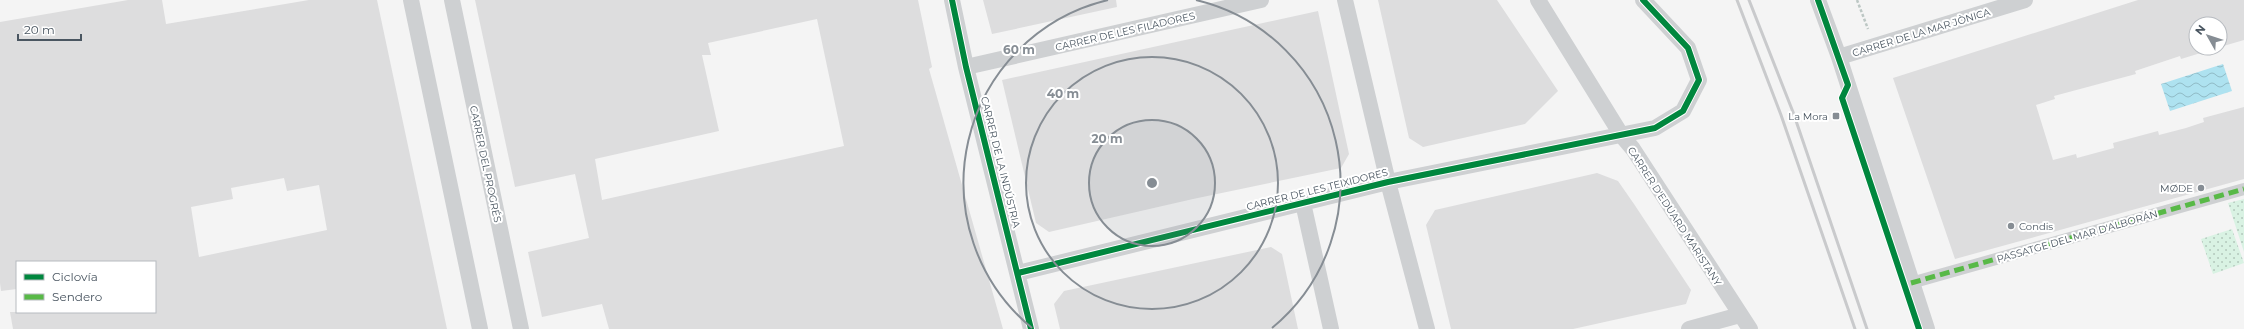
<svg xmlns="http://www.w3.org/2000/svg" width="2244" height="329" viewBox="0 0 2244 329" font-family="Montserrat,sans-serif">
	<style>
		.park { fill: url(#park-dots) }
		.water { fill: url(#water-waves) }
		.building { fill: #ddddde; fill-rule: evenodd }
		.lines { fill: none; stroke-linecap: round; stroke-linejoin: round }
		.path { stroke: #bcc7c4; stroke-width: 2.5; stroke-dasharray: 3 2; stroke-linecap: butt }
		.pedestrian { stroke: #ced0d2; stroke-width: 12 }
		.minor { stroke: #ced0d2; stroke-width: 16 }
		.rail { stroke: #c9cacc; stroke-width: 3 }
		.quiet { stroke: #58b947; stroke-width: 5; stroke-dasharray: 10 5; stroke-linecap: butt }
		.cycleway-casing { stroke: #fff; stroke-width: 8 }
		.cycleway { stroke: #00873e; stroke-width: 6 }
		.ring { fill: none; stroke: #868d94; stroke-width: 2 }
		.poi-dot { fill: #868d94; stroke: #fff; stroke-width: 1.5 }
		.labels { text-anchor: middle; stroke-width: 4; stroke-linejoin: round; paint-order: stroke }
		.street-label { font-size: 10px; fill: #4a5661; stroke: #fff }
		.poi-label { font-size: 10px; fill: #4a5661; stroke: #fff; text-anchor: end }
		.centre { fill: #868d94; stroke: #fff; stroke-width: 2 }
		.ring-label { font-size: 12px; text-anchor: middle; font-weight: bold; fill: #868d94; stroke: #fff; stroke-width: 4; stroke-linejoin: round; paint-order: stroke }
	</style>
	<defs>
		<pattern id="park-dots" width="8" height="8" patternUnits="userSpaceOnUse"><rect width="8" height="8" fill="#d9f2e3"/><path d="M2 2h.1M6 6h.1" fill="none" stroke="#b2c7bb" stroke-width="1.8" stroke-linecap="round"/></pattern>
		<pattern id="water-waves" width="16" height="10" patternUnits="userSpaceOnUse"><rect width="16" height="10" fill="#aee2f0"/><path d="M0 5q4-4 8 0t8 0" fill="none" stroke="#90bac6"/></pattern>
	</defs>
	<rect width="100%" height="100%" fill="#f4f4f4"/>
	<!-- park -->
	<path class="park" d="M2244,199V252L2228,203Z
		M2232,229L2244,263L2213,274L2201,239Z"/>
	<!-- water -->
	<path class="water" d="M2223,64L2232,91L2170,111L2161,84Z"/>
	<!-- building -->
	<path class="building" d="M128,0H162L166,24L309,0H377L447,329H13L10,312H155V262H17V289L1,291L0,283V22ZM284,178L287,191L319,185L327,230L199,257L191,207L233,199L231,188Z
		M475,0H918L932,67L929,69L1003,329H609L602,304L542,317L528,252L589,238L575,174L515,187ZM817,19L844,146L602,200L595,159L719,131L702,55H711L708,43Z
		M983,0H1116L1117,7L992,34Z
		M1378,0H1497L1558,91L1525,124L1423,147L1409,138Z
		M2138,0H2244V40L2220,47V24H2196V48H2217L2181,59L2180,56L2135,71L2136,74L2054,96L2055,99L2036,105L2053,160L2076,154L2077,158L2114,148L2113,143L2158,131L2159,135L2186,128L2204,122L2203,118L2244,107V179L1955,259L1893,78Z
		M1318,11L1349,154L1341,168L1193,199L1049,232L1036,223L1002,80Z
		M1597,173L1618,181L1634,204L1691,290L1686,304L1573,329H1451L1426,225L1435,210Z
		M1271,247L1282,254L1298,329H1060L1054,304L1064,291Z"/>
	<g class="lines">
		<!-- path -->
		<path class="path" d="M1857,0L1868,29"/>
		<!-- pedestrian -->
		<path class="pedestrian" d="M1911,283L2244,189"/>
		<!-- minor -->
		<path class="minor" d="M411,0L480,329
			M452,0L521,329
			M952,0L966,67L1031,329
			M1345,0L1388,182L1427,329
			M1538,0L1622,136L1633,149L1750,329
			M1818,0L1839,57L1927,329
			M1839,57L2025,0
			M966,67L1261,0
			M1303,203L1331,329
			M1018,273L1388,182L1655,128L1683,111L1699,80L1688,48L1643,0
			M1689,329L1740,315"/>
		<!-- rail -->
		<path class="rail" d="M1737,0L1781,115L1855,329
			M1749,0L1793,112L1867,329"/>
		<!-- quiet -->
		<path class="quiet" d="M1911,283L2244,189"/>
		<!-- cycleway casing -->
		<g class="cycleway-casing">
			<path id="cycleway" d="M952,0L966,67L1031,329
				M1818,0L1848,85L1842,98L1919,329
				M1018,273L1388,182L1655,128L1683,111L1699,80L1688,48L1643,0"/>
		</g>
		<!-- cycleway -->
		<use href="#cycleway" class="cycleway"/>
	</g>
	<!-- distance rings -->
	<circle cx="1152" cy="183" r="63" fill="#868d94" fill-opacity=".12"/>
	<g class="ring">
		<circle cx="1152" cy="183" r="63"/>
		<circle cx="1152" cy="183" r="126"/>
		<path d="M1032 328A188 188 0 0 1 1108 0M1196 0A188 188 0 0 1 1272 328"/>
	</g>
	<!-- markers -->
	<g class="poi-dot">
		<rect x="1832" y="112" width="8" height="8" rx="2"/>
		<circle cx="2201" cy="188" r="4"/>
		<circle cx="2011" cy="226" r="4"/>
	</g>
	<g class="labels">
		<!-- street labels -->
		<g class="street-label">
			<text transform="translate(1125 31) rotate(-13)" y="4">CARRER DE LES FILADORES</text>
			<text transform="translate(1921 32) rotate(-17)" y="4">CARRER DE LA MAR JÒNICA</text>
			<text transform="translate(1001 162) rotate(76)" y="4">CARRER DE LA INDÚSTRIA</text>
			<text transform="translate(486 164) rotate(78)" y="4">CARRER DEL PROGRÉS</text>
			<text transform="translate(1317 189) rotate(-14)" y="4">CARRER DE LES TEIXIDORES</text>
			<text transform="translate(1675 216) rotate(57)" y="4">CARRER D'EDUARD MARISTANY</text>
			<text transform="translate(2077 236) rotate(-16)" y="4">PASSATGE DEL MAR D'ALBORÁN</text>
		</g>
		<!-- poi labels -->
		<g class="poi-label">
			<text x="1828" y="120">La Mora</text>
			<text x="2193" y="192">MØDE</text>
			<text x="2019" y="230" text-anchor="start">Condis</text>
		</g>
	</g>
	<circle cx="1152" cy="183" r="6" class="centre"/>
	<g class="ring-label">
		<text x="1019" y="54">60 m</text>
		<text x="1063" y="98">40 m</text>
		<text x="1107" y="143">20 m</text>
	</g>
	<!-- legend -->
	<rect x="16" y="261" width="140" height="52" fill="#ffffff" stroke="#b7bbc0"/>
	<rect x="24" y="274" width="20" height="6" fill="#00873e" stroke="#b7bbc0"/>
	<text x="52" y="281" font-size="12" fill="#4a5661">Ciclovía</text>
	<rect x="24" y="294" width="20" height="6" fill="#58b947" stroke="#b7bbc0"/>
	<text x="52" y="301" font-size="12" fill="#4a5661">Sendero</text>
	<!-- north arrow -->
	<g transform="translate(2208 36) rotate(309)"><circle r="19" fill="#ffffff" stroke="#b7bbc0"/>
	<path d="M0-3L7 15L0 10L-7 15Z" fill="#868d94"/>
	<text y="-6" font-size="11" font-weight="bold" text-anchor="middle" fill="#4a5661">N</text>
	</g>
	<!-- scale -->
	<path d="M18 34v6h63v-6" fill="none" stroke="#4a5661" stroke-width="2"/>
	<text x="24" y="34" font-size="12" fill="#4a5661" stroke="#ffffff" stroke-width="3" paint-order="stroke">20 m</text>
</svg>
